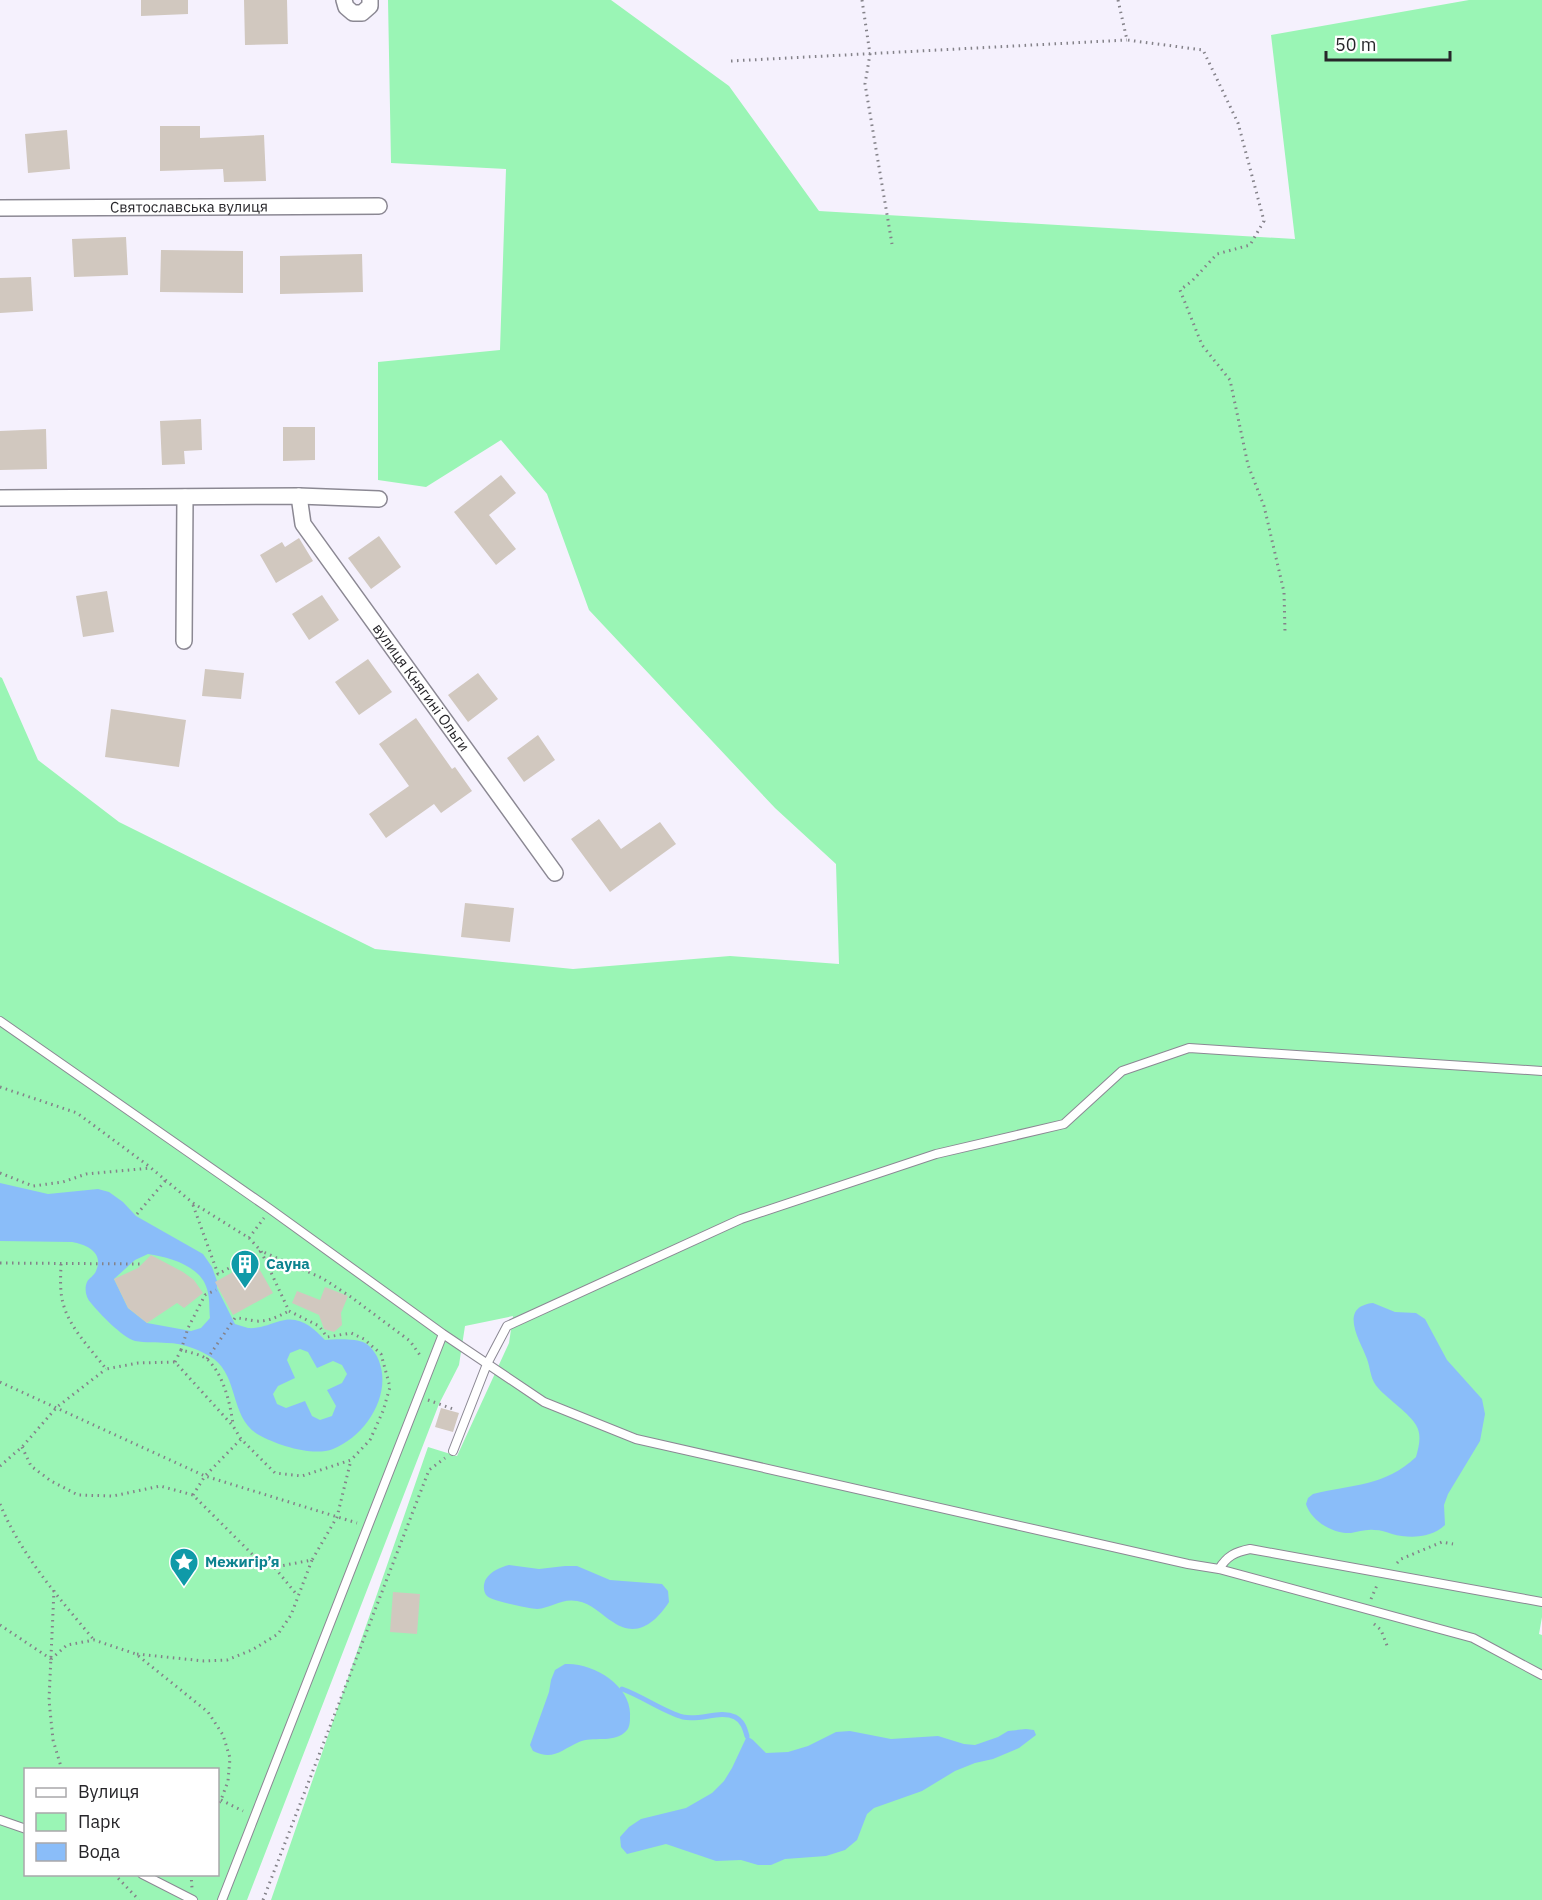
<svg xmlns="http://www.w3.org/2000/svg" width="1542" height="1900" viewBox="0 0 1542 1900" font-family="'IBM Plex Sans',sans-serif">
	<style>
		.green { fill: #9af5b5; fill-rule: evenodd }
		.water { fill: #8abdf9; fill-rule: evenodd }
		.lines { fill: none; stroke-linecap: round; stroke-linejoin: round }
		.stream { stroke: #8abdf9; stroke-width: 5 }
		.building { fill: #d1c8bf }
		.service-casing { stroke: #8b8893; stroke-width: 10 }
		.minor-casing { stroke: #8b8893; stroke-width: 18 }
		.path { stroke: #848289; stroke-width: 3; stroke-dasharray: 1.5 4.5; stroke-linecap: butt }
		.service { stroke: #fff; stroke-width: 8 }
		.minor { stroke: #fff; stroke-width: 15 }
		.labels { text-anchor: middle; stroke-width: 4.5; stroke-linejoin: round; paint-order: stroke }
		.street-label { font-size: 15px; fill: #27262a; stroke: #fff }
		.culture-label { font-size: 15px; font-weight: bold; fill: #0d838f; stroke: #fff; text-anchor: start }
	</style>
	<rect width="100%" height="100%" fill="#f5f1fd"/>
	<!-- green -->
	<path class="green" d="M388,0H611L729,86L819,211L1295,239L1271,35L1469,0H1542V1617L1539,1634L1542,1635V1900H271L428,1447L457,1456L509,1343L513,1316L465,1326L459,1365L439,1404L247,1900H0V677L2,678L38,760L119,822L375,949L573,969L730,956L839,964L836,864L775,808L589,610L547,494L501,440L426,487L378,480V362L500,350L506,169L391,163ZM26,1770H218V1874H26Z"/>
	<!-- water -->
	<path class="water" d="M0,1183L48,1194L98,1189L109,1192L123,1202L136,1216L203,1254L212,1267L217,1281V1288L235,1324C239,1325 244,1327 248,1328C259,1329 270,1324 280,1321C299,1315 313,1327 325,1340C335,1339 356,1338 365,1343C371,1346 377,1355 379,1361C392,1395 366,1436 333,1449C313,1457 277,1445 259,1435C230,1419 239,1378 214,1359C201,1350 183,1343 167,1343C157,1342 145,1343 135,1341C122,1337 100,1314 91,1303C86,1298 84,1289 87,1282C89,1278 94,1276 96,1271C104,1253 88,1245 72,1242L0,1241ZM148,1254C169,1257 201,1266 207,1289C210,1298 209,1309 210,1318L201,1328L191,1331L147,1323L128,1308L114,1279L135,1260ZM300,1349L308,1352L317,1368L333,1361L342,1365L347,1374L342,1383L327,1390L336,1406L332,1416L320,1420L312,1416L305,1401L286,1408L277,1404L273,1394L278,1386L295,1378L287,1360L290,1353Z
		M1373,1303L1395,1312L1416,1313L1425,1319L1447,1360L1482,1399L1485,1414L1480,1441L1448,1494L1444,1505L1445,1525C1431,1538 1410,1539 1392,1534C1386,1532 1381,1530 1374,1530C1366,1529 1358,1532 1351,1533C1333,1534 1311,1521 1306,1504L1308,1498L1313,1494C1353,1484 1384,1487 1416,1457C1419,1446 1422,1435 1416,1425C1410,1414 1388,1399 1379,1389C1370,1380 1371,1370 1367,1359C1361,1342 1337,1307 1373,1303Z
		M509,1565L539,1569L565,1566H577L610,1580L662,1584L668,1591L669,1602C656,1622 637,1639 613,1622C601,1615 592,1603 577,1601C562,1598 551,1608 537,1609C530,1609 492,1601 487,1596C483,1592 483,1584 486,1579C491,1571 501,1567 509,1565Z
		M565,1664C593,1662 632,1686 630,1716C630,1722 630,1729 624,1733C612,1743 593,1736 579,1742C561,1750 553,1761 533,1751L530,1745L549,1692L551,1680L555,1670Z
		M1026,1729L1034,1730L1036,1735L1019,1748L993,1759L975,1763L955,1771L922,1791L874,1808L867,1814L857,1840L845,1850L826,1856L785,1859L771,1865H758L741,1860L716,1861L666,1844L627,1854L621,1847L620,1837L629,1827L641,1819L686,1808L712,1793L724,1781L732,1768L747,1736L753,1740L766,1753L788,1752L808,1746L836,1732L850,1731L891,1739L938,1736L964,1744L975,1745L998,1737L1008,1731Z"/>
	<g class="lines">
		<!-- stream -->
		<path class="stream" d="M622,1689C642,1696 664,1712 683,1717C700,1721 720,1710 735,1717C743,1721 745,1729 747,1736"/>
	</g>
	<!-- building -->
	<path class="building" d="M141,0H188V14L141,16Z
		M244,0H287L288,44L245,45Z
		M160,126H200V138L264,135L266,181L224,182L223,169L160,171Z
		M67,130L70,169L28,173L25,134Z
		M126,237L128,275L74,277L72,239Z
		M161,250L243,251V293L160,292Z
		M362,254L363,292L280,294V256Z
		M31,277L33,311L0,313V278Z
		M201,419L202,450L184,451L185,464L162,465L160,421Z
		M283,427H315V460L283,461Z
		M46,429L47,469L0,470V431Z
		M501,475L516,493L489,515L516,549L496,565L454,512Z
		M379,536L401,567L371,589L348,558Z
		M299,538L313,561L276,583L260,555L282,542L285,547Z
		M107,591L114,632L83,637L76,596Z
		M322,595L339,620L309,640L292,614Z
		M368,659L392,692L359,715L335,682Z
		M205,669L244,673L241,699L202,696Z
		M478,673L498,699L468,722L448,695Z
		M111,709L186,720L179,767L105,757Z
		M416,718L452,769L455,767L472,791L441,813L434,804L386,838L369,814L409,786L379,744Z
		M538,735L555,760L524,782L507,758Z
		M599,819L621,849L660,822L676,844L610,892L571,839Z
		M465,903L514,908L510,942L461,937Z
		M151,1255L183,1272L194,1280L203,1293L184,1308L177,1303L147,1323L128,1308L114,1279L138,1268Z
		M249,1263L252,1268L257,1265L273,1293L233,1315L215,1282Z
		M325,1287L348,1296L341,1313L342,1325L334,1332L324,1329L319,1315L292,1303L297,1291L320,1300Z
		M441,1408L459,1413L453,1432L435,1427Z
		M393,1592L420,1594L417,1634L390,1632Z"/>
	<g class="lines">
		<!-- service casing -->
		<g class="service-casing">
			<path id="service" d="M0,1021L270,1209L443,1334L544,1402L636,1439L1188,1564L1219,1569L1473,1638L1542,1675
				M453,1451L487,1364L507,1326L741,1219L936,1154L1064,1124L1122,1071L1189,1048L1542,1071
				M1219,1569C1227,1556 1235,1552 1250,1549L1542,1602
				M0,1820L26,1829
				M142,1874L193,1900
				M222,1900L443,1334"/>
		</g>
		<!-- minor casing -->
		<g class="minor-casing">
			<g id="minor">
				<path d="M344,0L346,7L353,13H362L370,6V0"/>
				<path id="s1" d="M0,208L379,206"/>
				<path id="s2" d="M299,496L303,524L555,873"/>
				<path d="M0,498L299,496L379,499"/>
				<path d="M184,641L185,497"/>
			</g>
		</g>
		<!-- path -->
		<path class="path" d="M862,0L870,54L865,84L892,244
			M1118,0L1127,40L1203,50L1238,123L1264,221L1250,245L1217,254L1192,281L1180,290L1202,345L1230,380L1248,465L1264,506L1284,592L1285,632
			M731,61L1127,40
			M0,1087L77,1113L150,1167
			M0,1173L33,1186L63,1182L86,1174L151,1168L193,1203L249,1238L261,1251L289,1311L319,1326L327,1337L351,1333L364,1339L381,1354L390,1387L383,1411L370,1440L351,1460L302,1476L275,1473L241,1439L233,1426L175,1362L138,1363L106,1369C88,1345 63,1322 61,1291C60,1281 61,1271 61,1262
			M193,1205L218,1274L261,1251L322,1278L351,1297L410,1341L422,1358
			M137,1214L166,1180
			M249,1238L264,1218
			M0,1263L141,1264
			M181,1350L188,1328L205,1295L216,1290
			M207,1359L235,1318C243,1318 248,1320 255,1321C268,1322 277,1317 289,1311
			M175,1362L181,1350C189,1352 203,1355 208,1360C224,1376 230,1403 233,1424
			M0,1382L205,1476L357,1523
			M428,1400L456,1410
			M22,1447L31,1466L51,1481L78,1495L113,1496L160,1486L193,1495L254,1556L275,1567L312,1560L337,1517L351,1460
			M0,1466L22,1447L57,1407L106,1369
			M193,1495L205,1476L241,1439
			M0,1504C21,1555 59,1598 94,1640
			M1397,1563L1401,1559L1442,1542L1453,1544
			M275,1568L297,1595
			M54,1590L49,1700L53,1740L62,1770
			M1371,1599L1378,1583
			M1374,1624L1381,1630L1388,1648
			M0,1625L51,1659
			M137,1654L204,1661L227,1660L252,1650L278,1634L291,1615L312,1560
			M51,1659L67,1645L94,1640L136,1654L208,1712L223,1735L230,1758L228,1781L221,1800L218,1804
			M221,1800L243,1811
			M114,1874L139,1900
			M191,1874L192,1888
			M263,1900L429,1470L445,1458"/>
		<!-- service -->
		<use href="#service" class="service"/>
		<!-- minor -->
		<use href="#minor" class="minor"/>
	</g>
	<!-- icons -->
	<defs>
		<g id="building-pin" transform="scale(1.5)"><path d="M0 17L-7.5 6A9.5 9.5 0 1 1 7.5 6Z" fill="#0f9aa8" stroke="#fff"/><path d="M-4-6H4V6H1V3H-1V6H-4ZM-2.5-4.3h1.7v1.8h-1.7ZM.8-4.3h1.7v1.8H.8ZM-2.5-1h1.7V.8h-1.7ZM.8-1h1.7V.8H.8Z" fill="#fff"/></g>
		<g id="sight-pin" transform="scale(1.5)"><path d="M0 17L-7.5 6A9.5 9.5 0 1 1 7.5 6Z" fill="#0f9aa8" stroke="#fff"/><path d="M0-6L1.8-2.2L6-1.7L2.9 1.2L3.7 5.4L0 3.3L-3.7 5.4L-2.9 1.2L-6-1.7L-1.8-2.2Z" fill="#fff"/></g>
	</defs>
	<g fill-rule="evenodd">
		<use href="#building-pin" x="245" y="1264"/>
		<use href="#sight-pin" x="184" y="1562"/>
	</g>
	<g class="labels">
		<!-- street labels -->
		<g class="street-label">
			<text dy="5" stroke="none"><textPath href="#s1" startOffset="189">Святославська вулиця</textPath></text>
			<text dy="5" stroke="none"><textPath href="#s2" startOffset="230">вулиця Княгині Ольги</textPath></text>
		</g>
		<!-- culture labels -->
		<g class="culture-label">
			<text x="266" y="1269">Сауна</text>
			<text x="205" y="1567">Межигір’я</text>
		</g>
	</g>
	<!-- legend -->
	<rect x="24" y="1768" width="195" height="108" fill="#ffffff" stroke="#a9a8aa" stroke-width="1.5"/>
	<rect x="36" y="1788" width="30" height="9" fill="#ffffff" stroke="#a9a8aa" stroke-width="1.5"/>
	<text x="78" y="1798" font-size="18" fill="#27262a">Вулиця</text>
	<rect x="36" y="1813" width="30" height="18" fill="#9af5b5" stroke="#a9a8aa" stroke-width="1.5"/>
	<text x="78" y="1828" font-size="18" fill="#27262a">Парк</text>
	<rect x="36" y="1843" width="30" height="18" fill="#8abdf9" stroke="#a9a8aa" stroke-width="1.5"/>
	<text x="78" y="1858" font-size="18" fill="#27262a">Вода</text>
	<!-- scale -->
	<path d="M1326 51v9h124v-9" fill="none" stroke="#27262a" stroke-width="3"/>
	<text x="1335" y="51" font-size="18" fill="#27262a" stroke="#ffffff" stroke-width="4.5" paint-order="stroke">50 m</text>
</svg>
